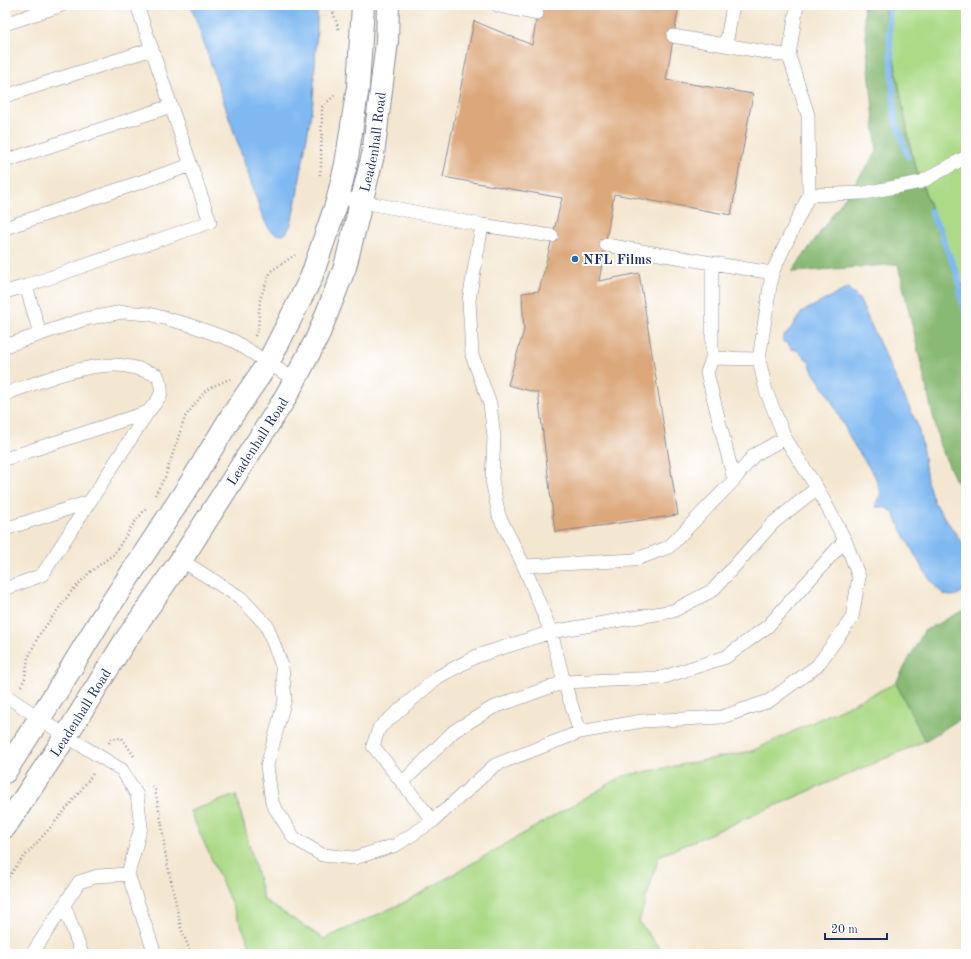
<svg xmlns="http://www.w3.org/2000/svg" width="971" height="959" viewBox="0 0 971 959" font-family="'Old Standard TT',serif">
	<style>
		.green { fill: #acda87; stroke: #648472 }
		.forest { fill: #89ba74; stroke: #527469 }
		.water { fill: #80b9f1; stroke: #4e74a8 }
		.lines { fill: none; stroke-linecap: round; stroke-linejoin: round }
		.stream { stroke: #80b9f1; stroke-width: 6 }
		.building { fill: #dca77a }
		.lane-casing { stroke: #888b98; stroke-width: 14 }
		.street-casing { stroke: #888b98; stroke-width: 24 }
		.path { stroke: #888b98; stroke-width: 2.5; stroke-dasharray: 1 3; stroke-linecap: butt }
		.lane { stroke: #fff; stroke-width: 13 }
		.street { stroke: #fff; stroke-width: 22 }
		.poi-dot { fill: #1f6fb2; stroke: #fff; stroke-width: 1.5 }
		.labels { text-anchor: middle; stroke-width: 4; stroke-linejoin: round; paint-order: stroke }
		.street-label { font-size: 14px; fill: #1b2f5e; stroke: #fff }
		.poi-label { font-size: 14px; font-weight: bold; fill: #1b2f5e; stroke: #fff; text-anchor: start }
	</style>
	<rect width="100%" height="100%" fill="#fff"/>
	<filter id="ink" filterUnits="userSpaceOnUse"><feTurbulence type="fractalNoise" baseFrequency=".025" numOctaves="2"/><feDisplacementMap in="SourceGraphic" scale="8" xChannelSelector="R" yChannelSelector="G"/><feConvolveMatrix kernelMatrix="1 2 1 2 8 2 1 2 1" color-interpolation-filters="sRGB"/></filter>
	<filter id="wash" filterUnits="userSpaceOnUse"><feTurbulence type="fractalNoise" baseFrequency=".012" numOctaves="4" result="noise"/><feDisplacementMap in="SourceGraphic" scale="16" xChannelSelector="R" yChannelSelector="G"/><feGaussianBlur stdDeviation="0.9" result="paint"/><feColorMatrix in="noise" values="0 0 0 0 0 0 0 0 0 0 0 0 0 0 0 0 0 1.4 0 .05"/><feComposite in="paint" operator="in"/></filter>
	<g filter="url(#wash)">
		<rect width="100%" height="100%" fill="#f4e7d1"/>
		<!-- green -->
		<path class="green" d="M884,5H966V287L956,279L912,156Z
			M896,683L925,741L659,856L639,922L664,954H254L190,811L236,795L264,900L324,939L407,901L623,776L752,751Z"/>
		<!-- forest -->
		<path class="forest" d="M863,5H884L912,156L956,279L966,287V503L940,446L898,264L792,272L877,152Z
			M966,609V715L925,741L896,683L924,631Z"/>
		<!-- water -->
		<path class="water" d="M191,5H317V29L313,101L297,196L291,224L287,232L283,235C269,234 268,227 262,215Z
			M848,288L859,299L917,424L922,444L927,481L934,502L964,546L966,552V589C960,594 954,598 946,595C929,589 902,529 892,511L884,507H876V503L881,493L875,476L854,445L828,394L813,372L809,362L797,350L791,349L788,343L783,342V336L787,334L802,312Z"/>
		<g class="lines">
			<!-- stream -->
			<path class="stream" d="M890,5L889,27L895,118L908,157
				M931,211L935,222L940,228L945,245L958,276L962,304L966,311"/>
		</g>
		<g id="blocks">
			<!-- building -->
			<path class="building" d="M539,5H679L666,80L753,94L731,215L614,194L599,281L639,273L678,515L555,532L538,393L508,385L524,330L522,293L539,291L562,198L443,177L474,21L532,45Z"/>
		</g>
	</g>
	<g filter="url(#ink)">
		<use href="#blocks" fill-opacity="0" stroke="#888b98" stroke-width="1"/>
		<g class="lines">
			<!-- lane casing -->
			<g class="lane-casing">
				<path id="lane" d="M499,5V6L537,14
					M5,24L62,5
					M673,36L789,56
					M726,45L733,5
					M5,96L152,49
					M5,161L171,106
					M809,195L864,193L921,182L966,157
					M338,197L482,225L469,300L472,355L490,404L494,437L492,480L499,516L524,566L551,632L564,682L580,732
					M482,225L552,236
					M5,228L191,165
					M606,245L712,263V358L707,373L734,480
					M712,263L772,273
					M26,286L210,222L137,5
					M5,292L26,286L40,334
					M5,346L85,319L123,312L149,314L190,325L234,341L295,380
					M712,358L759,359
					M5,394C39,382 79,365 115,365C128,365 144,370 157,375C166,394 160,397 148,412
					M5,459L148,412L42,575L5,589
					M5,529L89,502
					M181,560L241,598L267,626L282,666L285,699L267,766L272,803L294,838L322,855L354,858L396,845L433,821L495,765L580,732L642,721L722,717L769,701L817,666L852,618L859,577L845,540L817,488L785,438L766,391L759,359L772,273L809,195L808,115L789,56L797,5
					M524,566L634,560L669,547L734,480L754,455L785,438
					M5,695L66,736L122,770L137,795L141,827L128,874L155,954
					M402,783L454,731L492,708L564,682L661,678L726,657L768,626L845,540
					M433,821L373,746L379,728L438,677L477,656L551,632L673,611L713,590L773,523L817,488
					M64,905L82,954
					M32,954L79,882L98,876L128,874"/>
			</g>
			<!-- street casing -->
			<g class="street-casing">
				<g id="street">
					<path d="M5,772L59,688L101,619L190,484L231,417L268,363L311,278L337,202L346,164L358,87L363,5"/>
					<path id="s1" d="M5,827L66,736L125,641L181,560L240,468L282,403L295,380L317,338L331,303L345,267L373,155L387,42L388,5"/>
				</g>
			</g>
			<!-- path -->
			<path class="path" d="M331,5L339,31
				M320,175L321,165L322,107L335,95
				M255,336L258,329L260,299L271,271L295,255
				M155,495L165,477L185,417L206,390L231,378
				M21,686L25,678L28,658L39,635L71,592L90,572L114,554L132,526L147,507
				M109,743L111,739L122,738L134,756
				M153,786L155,790L162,825L165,852L181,928L191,954
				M5,884C14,866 28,853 41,838C60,817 78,795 94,772"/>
			<!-- lane -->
			<use href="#lane" class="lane"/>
			<!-- street -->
			<use href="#street" class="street"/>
		</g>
	</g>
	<!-- markers -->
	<circle class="poi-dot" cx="575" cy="259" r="4"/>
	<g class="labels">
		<!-- street labels -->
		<g class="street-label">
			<text dy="5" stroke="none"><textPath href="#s1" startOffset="785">Leadenhall Road</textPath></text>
			<text dy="5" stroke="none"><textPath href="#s1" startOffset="461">Leadenhall Road</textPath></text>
			<text dy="5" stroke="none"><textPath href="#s1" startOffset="137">Leadenhall Road</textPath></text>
		</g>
		<!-- poi labels -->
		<g class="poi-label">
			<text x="583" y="264">NFL Films</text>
		</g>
	</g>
	<!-- margin -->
	<rect width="971" height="959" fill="none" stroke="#fff" stroke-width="20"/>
	<!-- scale -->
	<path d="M825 933v6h62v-6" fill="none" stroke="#1b2f5e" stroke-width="2"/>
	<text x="831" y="933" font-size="12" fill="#1b2f5e" stroke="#ffffff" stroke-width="3" paint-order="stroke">20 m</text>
</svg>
